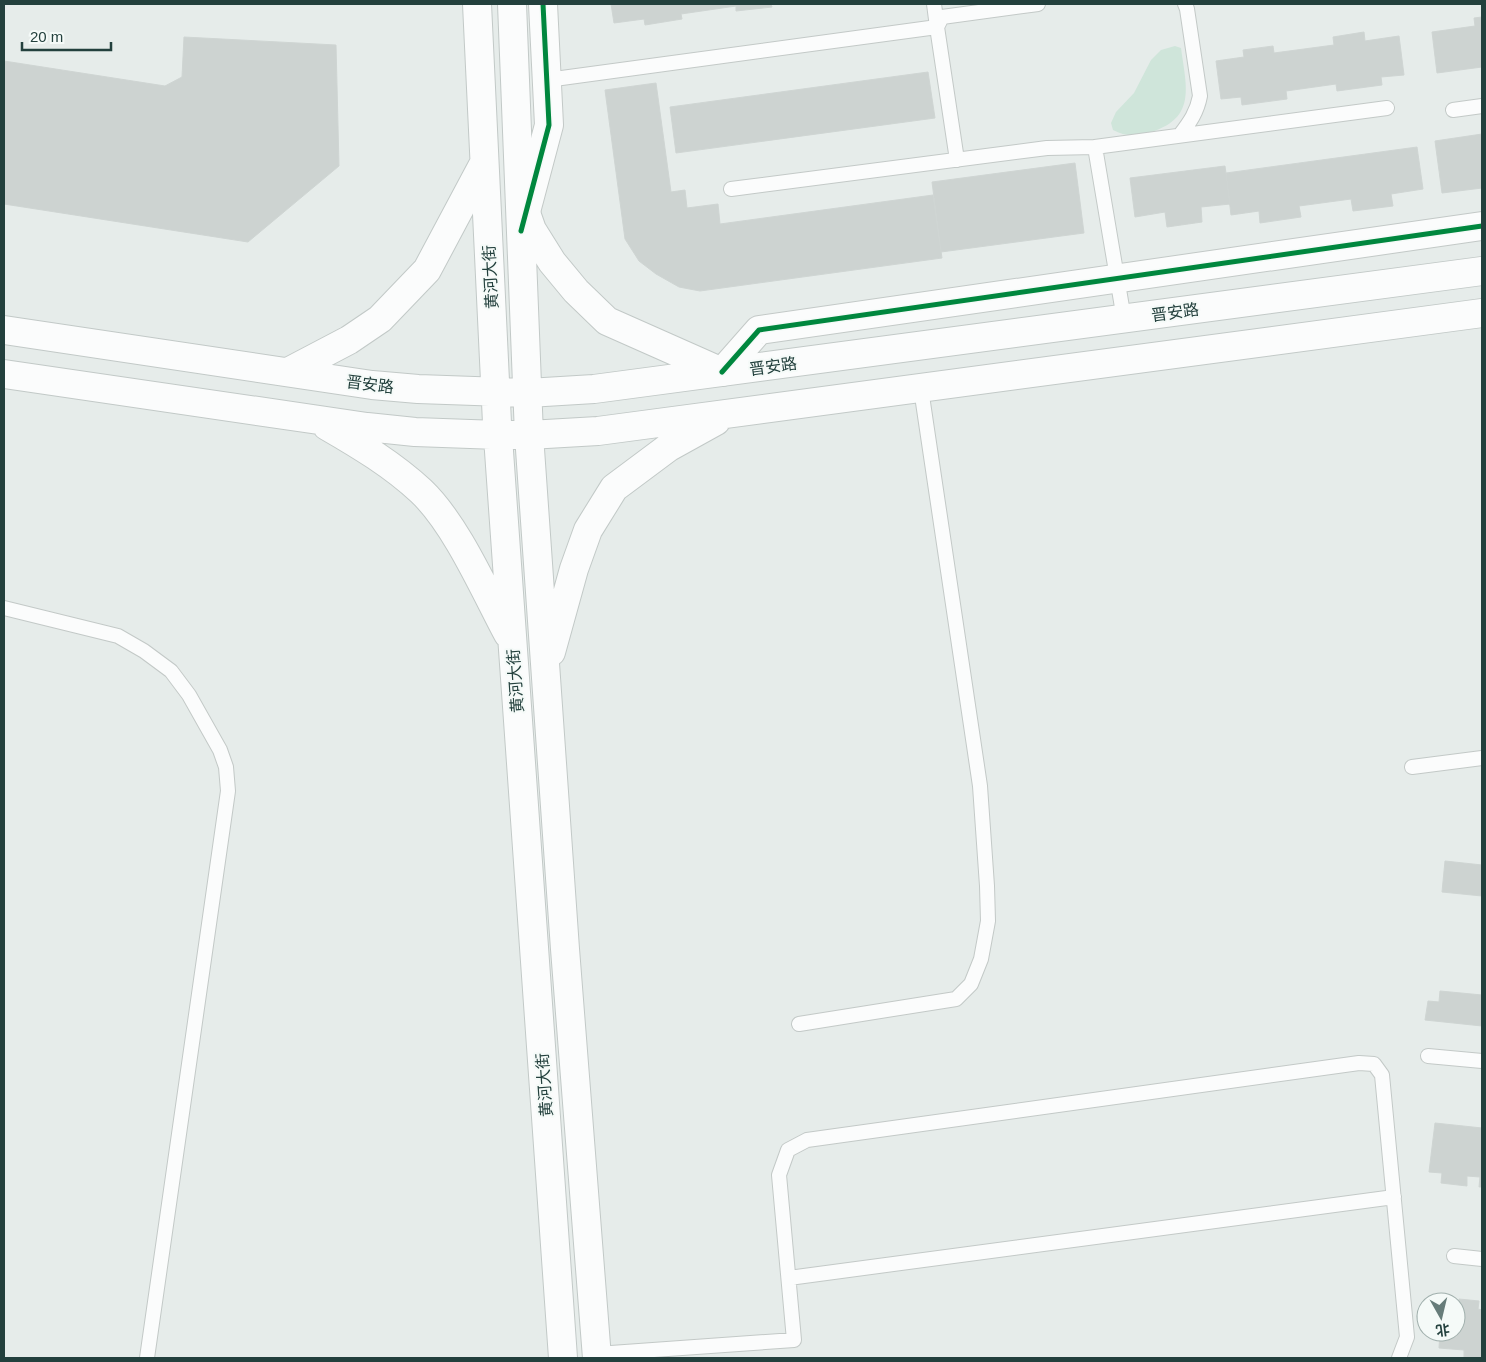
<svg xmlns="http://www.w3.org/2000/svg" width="1486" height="1362" viewBox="0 0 1486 1362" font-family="Helvetica,'Noto Sans SC',sans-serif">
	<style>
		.green { fill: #cfe5da }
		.building { fill: #cdd3d1; stroke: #cfd5d3 }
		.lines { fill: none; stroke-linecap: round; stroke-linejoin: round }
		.lane-casing { stroke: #c3c9c7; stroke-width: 16 }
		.street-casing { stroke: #c3c9c7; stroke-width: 30 }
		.secondary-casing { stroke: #c2c9c7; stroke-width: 30 }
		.lane { stroke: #fbfcfc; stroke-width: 14 }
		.street { stroke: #fbfcfc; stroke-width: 28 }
		.secondary { stroke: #fbfcfc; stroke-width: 28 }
		.cycleway-casing { stroke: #f5faf8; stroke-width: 8 }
		.cycleway { stroke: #00873e; stroke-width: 5 }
		.labels { text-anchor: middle; stroke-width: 4; stroke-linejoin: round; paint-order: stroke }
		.street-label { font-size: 16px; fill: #23403d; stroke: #f5faf8 }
	</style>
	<rect width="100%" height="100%" fill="#e6ecea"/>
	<!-- green -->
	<path class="green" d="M1175,46L1181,48C1186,86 1197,118 1151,132C1136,136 1126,137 1113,130L1111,123L1116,112L1134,93L1151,60L1161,50Z"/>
	<!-- building -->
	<path class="building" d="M611,4H771L772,7L736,11V6L681,14L682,19L645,25L644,19L614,23Z
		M1482,17V67L1437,73L1432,32L1475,26L1474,18Z
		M1364,32L1365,41L1399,36L1404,75L1381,77L1382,85L1337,91L1336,84L1286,91L1287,99L1242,105L1241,97L1221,99L1216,61L1244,57L1243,50L1273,46L1274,53L1334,45L1333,37Z
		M184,37L336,45L339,166L248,242L4,204V61L165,86L182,77Z
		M928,72L935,118L676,153L670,107Z
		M656,83L671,192L685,190L687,208L718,204L720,224L933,195L942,258L700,291L679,287L656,274L639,261L625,239L605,90Z
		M1482,134V188L1442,193L1435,141Z
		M1417,147L1423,189L1391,194L1393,206L1353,211L1351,199L1299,206L1301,217L1260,223L1259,211L1231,215L1226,173Z
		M1075,163L1084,233L941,252L932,182Z
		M1225,166L1230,204L1201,207L1202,222L1167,227L1165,212L1135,217L1130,178Z
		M1445,861L1482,865V896L1442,892Z
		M1440,991L1482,995V1026L1425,1020L1428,1001L1439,1002Z
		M1435,1123L1482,1128V1187H1479L1480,1177L1467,1176V1186L1441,1183L1442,1173L1429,1172Z
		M1459,1299L1479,1301L1478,1309L1482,1310V1358H1464V1350L1439,1348L1440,1332H1456V1308H1458Z"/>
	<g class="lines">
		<!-- lane casing -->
		<g class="lane-casing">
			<path id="lane" d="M547,80L937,27L934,4
				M1453,110L1482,106
				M1180,135C1190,122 1197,112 1200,96L1187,9L1185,4
				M1095,147L1124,319
				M957,160L937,27L942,17L1038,4
				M731,189L1047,148L1095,147L1387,108
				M4,608L118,636L144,651L171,671L189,695L220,750L226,767L228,791L147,1358
				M1412,767L1482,758
				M799,1024L956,999L971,984L981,959L988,921L987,886L980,786L921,389
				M1428,1056L1482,1061
				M1454,1256L1482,1259
				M789,1278L1394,1197
				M597,1354L794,1340L779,1175L788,1150L807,1140L1359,1063L1374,1064L1382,1075L1407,1337L1399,1358"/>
		</g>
		<!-- street casing -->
		<g class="street-casing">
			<path id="street" d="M523,223L549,125L543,4
				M722,372L759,330L1482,226"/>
		</g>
		<!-- secondary casing -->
		<g class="secondary-casing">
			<path id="secondary" d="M477,4L497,423L563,1358
				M512,4L529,435L565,949L597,1358
				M525,210L532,230L552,262L576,291L607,321L722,372
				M4,330L372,385L418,389L528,393L594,389L1482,271
				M288,372L349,340L380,319L427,270L484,163
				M4,374L367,427L415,432L498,435H529L598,431L1482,313
				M327,426C360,445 393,465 421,491C456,524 485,591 508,634
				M551,652L574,569L588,530L614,488L669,447L716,421"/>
		</g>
		<!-- lane -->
		<use href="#lane" class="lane"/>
		<!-- street -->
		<use href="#street" class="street"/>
		<!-- secondary -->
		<use href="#secondary" class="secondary"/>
		<!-- cycleway casing -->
		<g class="cycleway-casing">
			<path id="cycleway" d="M521,231L549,125L543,4
				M722,372L759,330L1482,226"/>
		</g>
		<!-- cycleway -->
		<use href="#cycleway" class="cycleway"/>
	</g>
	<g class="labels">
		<!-- street labels -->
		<g class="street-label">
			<text transform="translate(490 277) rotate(-93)" y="6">黄河大街</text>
			<text transform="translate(1175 312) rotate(-8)" y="6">晋安路</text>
			<text transform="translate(773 366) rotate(-8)" y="6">晋安路</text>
			<text transform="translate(370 384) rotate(7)" y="6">晋安路</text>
			<text transform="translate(515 681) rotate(-94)" y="6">黄河大街</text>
			<text transform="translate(544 1085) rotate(-94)" y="6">黄河大街</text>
		</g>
	</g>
	<!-- border -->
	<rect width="1486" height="1362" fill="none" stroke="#23403d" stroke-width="10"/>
	<!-- north arrow -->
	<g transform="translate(1441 1317) rotate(172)"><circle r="24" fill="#f5faf8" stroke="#a1b0ad"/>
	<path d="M0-4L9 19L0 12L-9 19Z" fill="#677c7a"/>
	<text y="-8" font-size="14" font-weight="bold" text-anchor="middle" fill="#23403d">北</text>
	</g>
	<!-- scale -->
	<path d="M22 42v8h89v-8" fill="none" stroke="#23403d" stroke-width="2.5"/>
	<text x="30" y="42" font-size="15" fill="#23403d" stroke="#f5faf8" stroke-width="4" paint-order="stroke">20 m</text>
</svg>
